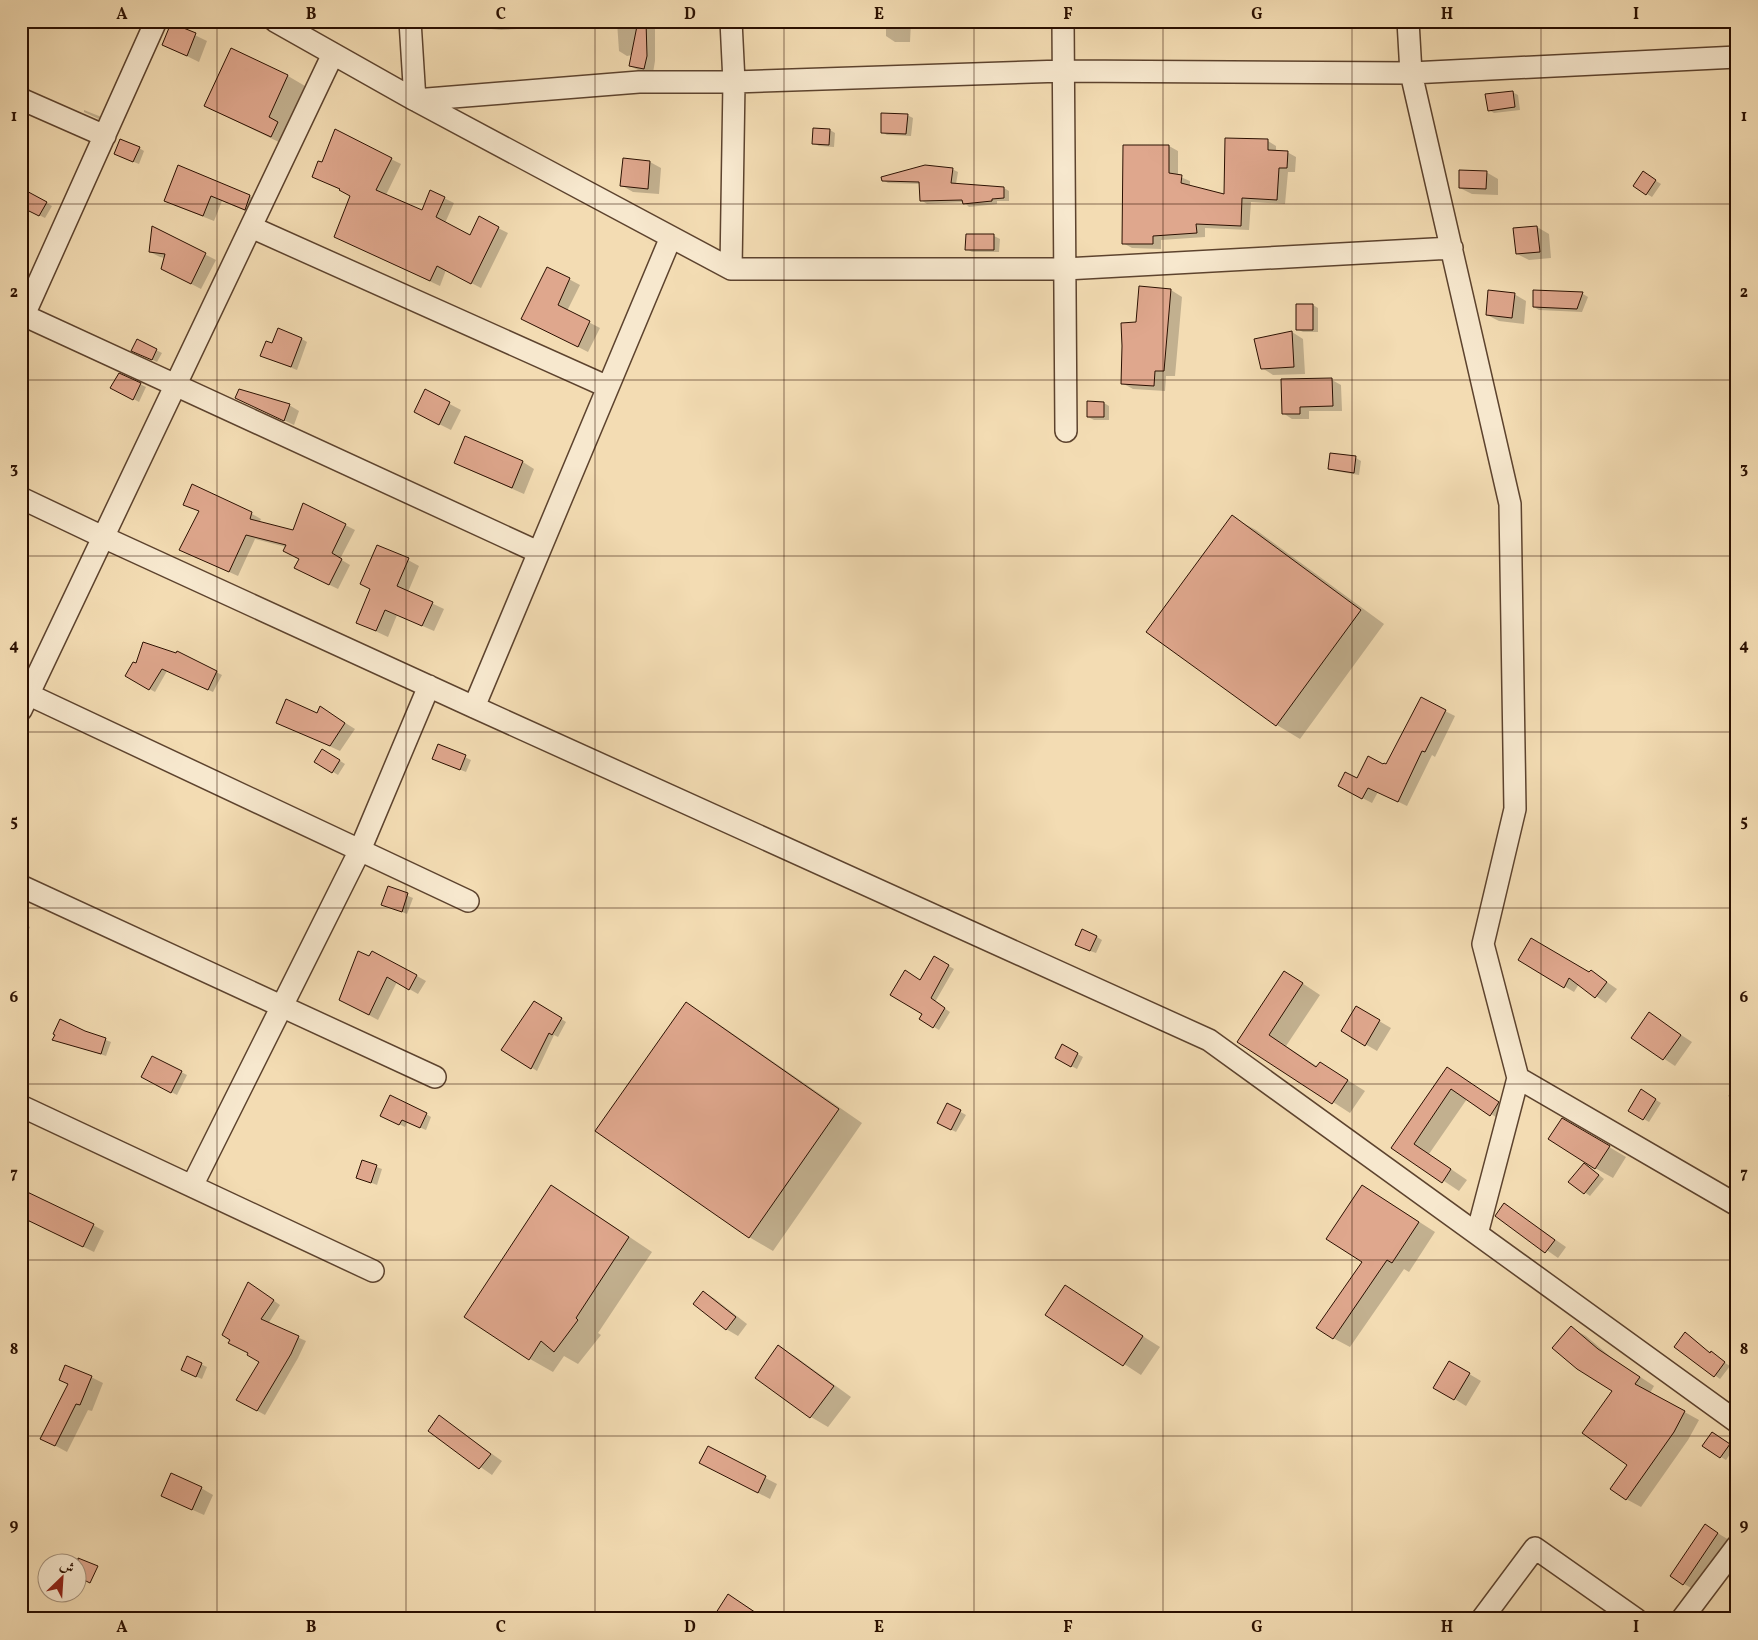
<svg xmlns="http://www.w3.org/2000/svg" width="1758" height="1640" viewBox="0 0 1758 1640" font-family="Vollkorn,Amiri,serif">
	<style>
		.shadow { fill: #0003 }
		.building { fill: #dfa78d; stroke: #2b1001 }
		.lines { fill: none; stroke-linecap: round; stroke-linejoin: round }
		.minor-casing { stroke: #5d432e; stroke-width: 24 }
		.minor { stroke: #f7e8ce; stroke-width: 21 }
		.grid { fill: none; stroke: #2b1001; stroke-width: 1; stroke-opacity: 0.55 }
		.neatline { fill: none; stroke: #2b1001; stroke-width: 2 }
		.grid-label { font-size: 16px; text-anchor: middle; font-weight: bold; fill: #2b1001 }
	</style>
	<rect width="100%" height="100%" fill="#f3dcb3"/>
	<filter id="stains"><feTurbulence type="fractalNoise" baseFrequency=".004" numOctaves="4"/><feColorMatrix values="0 0 0 0 .2 0 0 0 0 .09 0 0 0 0 .02 0 0 0 .5 -.17"/></filter>
	<radialGradient id="worn" r=".72"><stop offset=".6" stop-color="#630" stop-opacity="0"/><stop offset="1" stop-color="#630" stop-opacity=".3"/></radialGradient>
	<!-- shadow -->
	<path class="shadow" d="M424,21H516L517,29L501,30L441,24V29L434,28Z
		M613,21H655V61L653,73L638,70L630,66L632,55L627,56L619,51L617,22Z
		M687,21H707V26H692Z
		M886,21H911L910,42H895L886,36Z
		M172,24L207,41L199,62L164,45Z
		M232,50L288,76L305,86L286,128L296,133L289,147L223,115L206,105Z
		M1512,92L1518,95L1520,110L1494,113L1489,110Z
		M84,110L104,118L103,121L84,112Z
		M907,115L913,118L911,136L887,135L882,132Z
		M830,130L835,133L834,147L819,146L814,143Z
		M335,131L401,164L386,195L422,212L444,198L454,203L445,223L470,236L498,228L508,233L481,288L446,270L440,286L335,237L352,196L313,176L322,164Z
		M1268,141L1276,146V152H1287L1296,157L1295,172H1288L1285,204L1251,202L1249,230L1205,228V237L1161,240V249L1132,248L1123,243L1169,146L1178,151V176L1190,181V187L1226,196Z
		M139,148L144,151L139,164L121,157Z
		M650,162L661,168L659,194L633,192L621,185Z
		M179,167L250,196L260,202L255,215L222,201L214,221L176,206L165,200Z
		M952,169L958,172L956,184L1004,188L1009,191V201H997V204L969,207L964,202L927,204L921,200V184L888,183L883,180Z
		M1486,172L1498,179V195L1472,194L1460,188Z
		M1648,176L1661,184L1652,197L1634,186Z
		M23,191L52,206L45,218L21,206Z
		M1537,227L1549,234L1551,258L1529,260L1517,254L1514,229Z
		M153,228L216,260L201,289L172,274L165,258L160,257L150,252Z
		M967,235L994,236L1000,239L999,252H972L967,249Z
		M548,268L580,285L567,311L600,328L588,352L533,324Z
		M1171,290L1182,297L1175,376H1166L1165,391L1133,389L1122,383V324H1137Z
		M1534,292L1583,294L1588,297L1582,312L1539,310L1534,307Z
		M1514,294L1526,301L1524,324L1499,321L1487,315Z
		M1313,305L1318,308V332H1303L1297,329Z
		M1292,332L1303,339L1305,374L1273,375L1262,368Z
		M302,339L307,342L297,370L267,358L272,345Z
		M156,350L162,353L157,362L138,353Z
		M1332,380L1341,385L1342,411H1309V419H1292L1283,413Z
		M140,384L146,387L139,402L112,387Z
		M425,391L461,410L451,430L427,418Z
		M21,400L24,402L21,409Z
		M247,403L289,405L299,411L294,425Z
		M1104,403L1109,406V420H1094L1088,417Z
		M466,438L523,462L534,469L524,494L467,469L455,462Z
		M1356,458L1361,461L1359,475L1335,471L1329,468Z
		M192,486L252,514L261,519L259,523L294,531L304,504L355,530L340,559L350,565L338,589L305,573L300,559L286,547L255,539L238,576L189,554L200,512L185,504Z
		M1232,517L1256,530L1384,624L1300,739L1277,725L1148,631Z
		M408,560L419,566L408,592L444,609L434,631L397,615L388,637L358,623Z
		M178,653L222,675L213,692L167,671L155,692L127,676L136,665L177,655Z
		M1421,699L1455,716L1435,757L1432,755L1407,806L1378,792L1372,803L1349,791L1358,780L1387,766Z
		M318,714H331L355,729L340,751L277,722Z
		M439,745L471,760L466,772L439,761Z
		M323,750L345,764L338,775L316,761Z
		M389,888L413,898L407,914L383,904Z
		M21,922L30,927L21,946Z
		M1097,937L1102,940L1096,953L1082,948Z
		M359,953L417,976L426,981L418,994L397,982L378,1020L350,1005Z
		M934,958L954,969L935,1002L950,1012L939,1030L921,1019L924,1014L921,981Z
		M1520,960L1589,974L1591,971L1617,989L1606,1003L1579,984L1574,992Z
		M1302,983L1320,995L1286,1046L1318,1067L1320,1063L1365,1091L1350,1113L1239,1041Z
		M21,994L28,998L23,1011L21,1010Z
		M687,1004L710,1018L862,1123L773,1251L749,1237Z
		M540,1005L566,1022L558,1037L554,1035L537,1071L503,1049Z
		M1367,1014L1391,1028L1377,1051L1343,1031Z
		M1649,1014L1692,1042L1675,1066L1633,1038Z
		M85,1032L111,1042L106,1056L54,1039Z
		M1063,1046L1083,1057L1077,1069L1056,1058Z
		M153,1058L187,1075L177,1095L143,1077Z
		M1447,1068L1514,1113L1507,1124L1467,1099L1429,1154L1467,1180L1459,1191L1393,1147Z
		M1737,1084V1102L1728,1096Z
		M1641,1091L1661,1103L1649,1122L1629,1110Z
		M948,1105L966,1115L956,1132L938,1123Z
		M1737,1110V1125L1730,1120Z
		M426,1114L431,1117L426,1130L407,1122L405,1127L387,1118Z
		M1562,1119L1626,1157L1613,1178L1595,1168Z
		M363,1162L382,1169L377,1185L357,1177Z
		M1589,1167L1604,1179L1590,1196L1570,1182Z
		M1379,1196L1435,1232L1409,1272L1404,1269L1350,1347L1333,1338L1364,1262Z
		M574,1200L652,1252L598,1333L601,1335L578,1364L564,1356L553,1372L530,1359Z
		M1504,1204L1566,1247L1558,1258L1497,1215Z
		M26,1219L93,1225L104,1231L94,1252Z
		M1065,1287L1160,1347L1141,1375L1047,1314Z
		M256,1288L280,1305L268,1324L306,1341L298,1358L265,1415L237,1400L261,1361L249,1353Z
		M704,1292L715,1299L747,1324L738,1336L726,1329Z
		M1571,1328L1586,1336L1613,1359L1654,1386L1650,1393L1699,1420L1688,1440L1641,1507L1626,1499L1629,1465L1613,1391Z
		M1691,1337L1711,1354L1730,1366L1720,1379L1675,1346Z
		M779,1347L796,1357L851,1397L828,1427L811,1417Z
		M188,1358L207,1367L202,1379L188,1373Z
		M1449,1362L1481,1381L1466,1406L1435,1387Z
		M91,1377L103,1383L92,1411L88,1410L67,1452L54,1445L69,1385L61,1380Z
		M440,1417L502,1461L492,1475L429,1431Z
		M1718,1437L1734,1448L1726,1460L1721,1457Z
		M708,1448L777,1484L770,1499L712,1469Z
		M201,1488L213,1495L204,1515L162,1496Z
		M1706,1526L1729,1540L1695,1590L1684,1584Z
		M729,1596L751,1609L766,1619H713Z
		M1737,1613V1619H1732Z"/>
	<!-- building -->
	<path class="building" d="M638,21H646L647,56L644,69L629,66Z
		M171,23L196,33L187,56L162,45Z
		M231,48L288,75L269,117L278,122L271,137L204,106Z
		M1513,91L1515,107L1488,111L1485,94Z
		M881,113L908,114L906,134L881,133Z
		M813,128L830,129L829,145L812,144Z
		M335,129L392,158L376,190L422,210L430,190L445,197L436,217L470,235L479,216L499,227L471,284L437,266L430,281L334,237L350,196L339,190L340,189L312,177L318,161L322,162Z
		M1225,138L1268,139V150L1288,151L1287,168H1279L1277,200L1242,198L1241,226L1196,224L1197,233L1153,236V244H1122L1123,145H1169V173L1182,175L1181,183L1224,194Z
		M120,139L140,147L133,162L114,154Z
		M623,158L650,161L648,189L620,186Z
		M178,165L250,195L245,210L211,196L203,216L164,201Z
		M925,165L953,168L951,183L1004,187V198L992,199V201L963,204L962,200L920,201L919,182L882,181L881,177Z
		M1459,170L1487,171L1486,189L1459,188Z
		M1643,171L1656,180L1646,195L1633,186Z
		M21,188L47,202L39,216L21,207Z
		M152,226L206,253L191,284L161,269L165,254L149,252Z
		M1537,226L1540,252L1516,254L1513,228Z
		M966,234H994V250H965Z
		M547,267L570,278L558,305L590,321L578,347L521,319Z
		M1139,286L1171,289L1164,371H1155L1154,386L1121,384L1122,346L1121,323L1136,322Z
		M1488,290L1515,293L1512,318L1486,315Z
		M1533,290L1583,292L1577,309L1533,307Z
		M1296,304H1313V330H1296Z
		M278,328L302,338L291,367L260,356L266,341L272,343Z
		M1292,331L1294,367L1261,369L1254,339Z
		M137,339L157,349L152,360L131,351Z
		M119,373L141,383L133,400L110,388Z
		M1332,378L1333,406L1300,407V414H1282L1281,379Z
		M239,389L290,404L284,421L235,398Z
		M425,389L450,402L439,425L414,412Z
		M1087,401L1104,402V417H1087Z
		M465,436L523,461L512,488L454,463Z
		M1330,453L1356,456L1354,473L1328,469Z
		M192,484L252,512L250,519L293,530L303,503L346,524L332,553L342,559L329,585L294,568L299,559L283,551L286,545L246,535L229,572L179,550L199,511L183,505Z
		M1232,515L1361,610L1276,726L1146,632Z
		M377,545L409,558L397,586L433,602L422,626L385,610L376,631L356,623L370,589L360,584Z
		M143,642L176,653L177,651L217,671L208,690L162,669L149,690L125,676L133,662L136,663Z
		M1421,697L1446,710L1425,752L1422,751L1398,802L1368,788L1362,799L1338,786L1345,772L1357,778L1368,756L1383,764L1384,763L1386,764Z
		M286,699L317,713L320,706L345,723L330,746L276,723Z
		M438,744L466,755L460,770L432,759Z
		M322,749L340,760L332,773L314,762Z
		M388,886L408,893L402,912L381,905Z
		M1082,929L1097,936L1090,951L1075,945Z
		M1531,938L1589,972L1591,970L1607,982L1595,998L1569,978L1564,988L1518,960Z
		M358,951L369,956L372,951L417,975L409,990L387,977L369,1015L339,1000Z
		M934,956L949,965L931,998L945,1008L933,1028L919,1019L922,1014L890,995L905,970L920,980Z
		M1284,971L1303,983L1269,1035L1316,1067L1320,1062L1348,1080L1332,1104L1237,1042Z
		M534,1001L562,1018L552,1035L549,1033L531,1069L501,1050Z
		M686,1002L839,1109L749,1238L595,1131Z
		M1356,1006L1380,1020L1365,1046L1341,1031Z
		M1649,1012L1681,1035L1663,1060L1631,1038Z
		M60,1019L85,1031L106,1038L101,1054L52,1040L55,1035L53,1034Z
		M1062,1044L1078,1053L1071,1067L1055,1058Z
		M152,1056L182,1071L171,1093L141,1077Z
		M1447,1067L1499,1102L1490,1116L1451,1089L1414,1144L1451,1169L1442,1183L1391,1148Z
		M1641,1089L1656,1099L1643,1120L1628,1111Z
		M390,1095L427,1113L420,1128L402,1120L399,1125L380,1116Z
		M947,1103L961,1110L951,1130L937,1123Z
		M1562,1118L1610,1146L1595,1169L1548,1139Z
		M362,1160L377,1165L371,1183L356,1178Z
		M1584,1163L1599,1175L1584,1194L1568,1182Z
		M551,1185L629,1237L576,1318L578,1320L554,1352L541,1341L529,1360L464,1317Z
		M1362,1185L1419,1222L1392,1263L1387,1260L1333,1339L1316,1328L1362,1262L1326,1239Z
		M21,1189L94,1224L83,1247L21,1217Z
		M1504,1203L1555,1240L1545,1253L1495,1216Z
		M248,1282L274,1300L261,1319L299,1336L291,1354L257,1411L236,1400L259,1362L247,1355L248,1353L228,1343L230,1340L222,1335Z
		M1065,1285L1143,1336L1123,1366L1045,1315Z
		M703,1291L736,1317L726,1330L693,1304Z
		M1571,1326L1598,1349L1640,1377L1635,1384L1685,1411L1674,1432L1626,1500L1610,1489L1627,1465L1582,1433L1612,1391L1577,1369L1552,1348Z
		M1685,1332L1710,1353L1711,1351L1725,1362L1714,1377L1674,1347Z
		M778,1345L834,1386L810,1418L755,1378Z
		M187,1356L202,1363L196,1377L181,1370Z
		M1449,1361L1470,1373L1454,1400L1433,1388Z
		M65,1365L92,1376L80,1405L76,1404L55,1446L40,1439L68,1384L59,1380Z
		M439,1415L491,1454L479,1469L428,1431Z
		M1712,1432L1730,1444L1720,1458L1702,1446Z
		M708,1446L766,1476L758,1493L699,1463Z
		M171,1473L202,1487L192,1510L161,1496Z
		M1705,1524L1718,1533L1683,1585L1670,1576Z
		M78,1558L98,1566L90,1583L78,1577Z
		M728,1594L765,1619H712Z"/>
	<g class="lines">
		<!-- minor casing -->
		<g class="minor-casing">
			<path id="minor" d="M275,21L415,100L731,269H1065L1452,248
				M410,21L415,100L639,82H734L1063,71L1411,73L1737,57
				M731,21L734,82L731,269
				M1063,21L1066,431
				M1408,21L1411,73L1510,504L1515,809L1483,944L1518,1078L1477,1234
				M21,99L105,136
				M251,227L608,387
				M21,314L538,552
				M24,315L156,21
				M21,498L103,537L474,707L1209,1040L1737,1422
				M21,691L468,901
				M474,707L671,237
				M21,710L333,54
				M21,886L435,1077
				M1518,1078L1737,1205
				M21,1106L373,1271
				M192,1186L360,850L429,686
				M1482,1619L1535,1548L1636,1619
				M1682,1619L1737,1546"/>
		</g>
		<!-- minor -->
		<use href="#minor" class="minor"/>
	</g>
	<!-- grid -->
	<path class="grid" d="M217,21V1619M406,21V1619M595,21V1619M784,21V1619M974,21V1619M1163,21V1619M1352,21V1619M1541,21V1619M21,204H1737M21,380H1737M21,556H1737M21,732H1737M21,908H1737M21,1084H1737M21,1260H1737M21,1436H1737"/>
	<!-- margin -->
	<rect width="1758" height="1640" fill="none" stroke="#f3dcb3" stroke-width="55"/>
	<!-- north arrow -->
	<g transform="translate(62 1578) rotate(25)"><circle r="24" fill="#f7e8ce" stroke="#a5927c"/>
	<path d="M0-4L9 19L0 12L-9 19Z" fill="#8f2418"/>
	<text y="-8" font-size="14" font-weight="bold" text-anchor="middle" fill="#2b1001">ش</text>
	</g>
	<rect x="28" y="28" width="1702" height="1584" class="neatline"/>
	<g class="grid-label">
		<text x="122" y="19">A</text>
		<text x="311" y="19">B</text>
		<text x="501" y="19">C</text>
		<text x="690" y="19">D</text>
		<text x="879" y="19">E</text>
		<text x="1068" y="19">F</text>
		<text x="1257" y="19">G</text>
		<text x="1447" y="19">H</text>
		<text x="1636" y="19">I</text>
		<text x="14" y="121">1</text>
		<text x="1744" y="121">1</text>
		<text x="14" y="297">2</text>
		<text x="1744" y="297">2</text>
		<text x="14" y="473">3</text>
		<text x="1744" y="473">3</text>
		<text x="14" y="650">4</text>
		<text x="1744" y="650">4</text>
		<text x="14" y="826">5</text>
		<text x="1744" y="826">5</text>
		<text x="14" y="1002">6</text>
		<text x="1744" y="1002">6</text>
		<text x="14" y="1178">7</text>
		<text x="1744" y="1178">7</text>
		<text x="14" y="1354">8</text>
		<text x="1744" y="1354">8</text>
		<text x="14" y="1530">9</text>
		<text x="1744" y="1530">9</text>
		<text x="122" y="1632">A</text>
		<text x="311" y="1632">B</text>
		<text x="501" y="1632">C</text>
		<text x="690" y="1632">D</text>
		<text x="879" y="1632">E</text>
		<text x="1068" y="1632">F</text>
		<text x="1257" y="1632">G</text>
		<text x="1447" y="1632">H</text>
		<text x="1636" y="1632">I</text>
	</g>
	<rect width="100%" height="100%" filter="url(#stains)"/>
	<rect width="100%" height="100%" fill="url(#worn)"/>
</svg>
